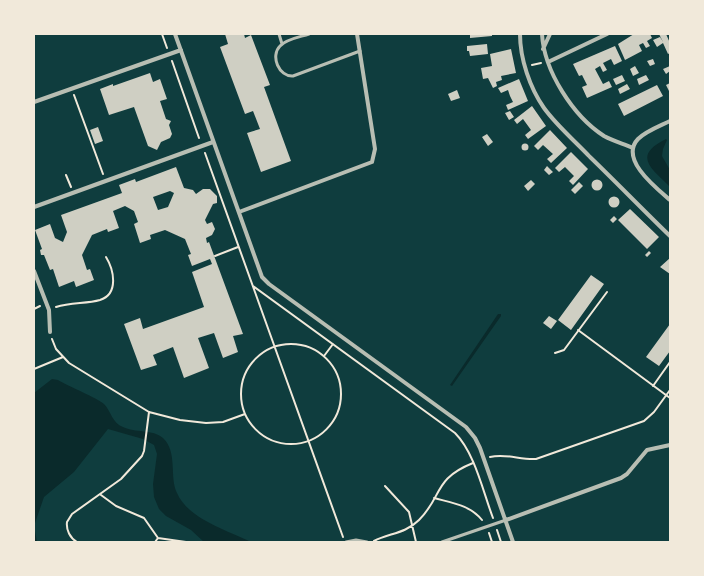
<svg xmlns="http://www.w3.org/2000/svg" width="704" height="576" viewBox="0 0 704 576" font-family="'Exo 2',sans-serif">
	<style>
		.water { fill: #0a2a2b }
		.building { fill: #cfcfc3; fill-rule: evenodd }
		.lines { fill: none; stroke-linecap: round; stroke-linejoin: round }
		.path { stroke: #f1e9da; stroke-width: 2 }
		.service { stroke: #b8beb3; stroke-width: 3 }
		.minor { stroke: #b8beb3; stroke-width: 4 }
	</style>
	<rect width="100%" height="100%" fill="#0f3d3e"/>
	<!-- water -->
	<path class="water" d="M667,140L663,149L662,156L670,170V187C651,168 632,156 666,139Z
		M498,314H501V316L452,386L450,385Z
		M52,379L58,380C68,386 97,398 104,404C111,411 112,423 123,427C135,433 153,429 163,438C178,452 169,477 177,493C188,519 229,531 251,542H204L191,530L166,516L159,509L154,497L153,484L157,454L154,445L143,439L108,429L74,472L44,497L34,526L37,542H34V393Z"/>
	<!-- building -->
	<path class="building" d="M225,34H244L245,38L251,35L270,85L264,87L291,161L261,172L247,133L260,129L253,111L245,114L220,47L228,44Z
		M470,34H492V36L470,38Z
		M634,34H650L652,38L647,41L650,46L646,48L643,43L639,45L642,51L625,60L618,44Z
		M659,34H666L670,43V53L668,54L663,43L657,47L653,40L660,37L663,42Z
		M487,44L488,54L470,56L469,51H467V46Z
		M615,46L622,61L614,65L611,59L603,63L607,70L603,72L600,66L595,69L603,84L609,81L612,87L587,98L582,87L587,85L582,75L579,76L573,64Z
		M511,49L516,73L501,76L502,80L496,82L497,86L493,88L488,78L483,79L481,68L492,66L490,54Z
		M653,59L655,64L650,66L647,61Z
		M635,66L639,73L633,76L630,69Z
		M670,66V71L666,74L663,69Z
		M150,73L153,82L160,79L167,99L160,101L166,119L171,121L169,125L172,134L170,138L161,142L157,150L148,146L134,107L109,115L100,89L113,84V86Z
		M622,75L625,81L616,85L613,79Z
		M646,75L649,80L639,85L637,79Z
		M519,79L528,101L508,110L506,105L513,102L510,96L508,90L501,93L498,88Z
		M670,83V93L666,85Z
		M627,84L630,89L620,94L618,89Z
		M657,85L663,96L624,116L618,104Z
		M457,90L460,98L451,101L448,94Z
		M532,106L546,126L528,139L525,135L531,130L523,119L517,124L514,120Z
		M510,111L514,117L509,120L505,113Z
		M98,127L103,141L95,144L90,130Z
		M550,130L567,148L551,163L547,159L553,154L543,145L538,150L534,146Z
		M487,134L493,142L488,146L482,137Z
		M521.5 147a3.5 3.5 0 1 1 7 0a3.5 3.5 0 1 1-7 0Z
		M571,152L588,169L573,185L569,181L574,176L565,167L559,172L555,168Z
		M547,166L553,172L549,175L544,170Z
		M176,167L184,188L193,190L196,194L203,189H210L217,196V203L213,204L205,220L207,224L212,222L215,229L212,235L206,238L207,243L209,242L243,334L233,336L238,352L223,358L214,333L198,338L209,368L184,378L173,347L153,355L157,365L141,370L124,324L140,318L143,329L204,307L192,272L212,264L210,259L192,266L188,255L191,254L185,239L165,230L150,235L151,239L140,243L134,224L138,222L134,211L125,206L113,211L119,228L108,232L107,229L92,235L82,255L87,270L90,269L94,280L76,287L74,281L59,287L53,269L50,270L44,255H41L40,250L42,249L35,230L50,224L55,238L63,242L67,232L61,215L122,193L119,185L135,179L136,182ZM170,191L174,193L168,207L158,210L153,197Z
		M591.5 185a5.5 5.5 0 1 1 11 0a5.5 5.5 0 1 1-11 0Z
		M531,180L535,184L528,191L524,186Z
		M579,182L583,186L575,194L571,190Z
		M608.5 202a5.5 5.5 0 1 1 11 0a5.5 5.5 0 1 1-11 0Z
		M630,209L659,237L647,249L618,220Z
		M614,216L617,219L613,223L610,220Z
		M649,251L651,253L647,257L645,255Z
		M670,258V274L660,267Z
		M591,275L604,284L571,330L558,320Z
		M549,316L557,321L551,329L543,323Z
		M670,324V351L659,366L646,357Z"/>
	<g class="lines">
		<!-- path -->
		<path class="path" d="M162,34L167,48
			M172,61L199,138
			M532,65L541,63
			M74,95L103,174
			M205,153L343,537
			M66,175L71,187
			M215,256L238,247
			M253,286L455,433C475,453 483,492 493,518
			M56,307C71,302 86,304 100,300C119,294 114,270 106,257
			M34,309L40,306
			M578,330L670,398
			M52,339L56,349L69,363L149,412L180,420L206,423L223,422L245,414
			M241 394a50 50 0 1 1 100 0a50 50 0 1 1-100 0Z
			M555,353L564,350L607,292
			M324,356L333,344
			M34,369L63,357
			M653,386L670,362
			M490,457C506,453 520,460 536,459L644,421L654,412L670,390
			M385,486L409,512L416,542
			M101,495L116,506L144,518L158,538L186,542
			M434,498C452,503 470,505 482,520
			M497,530L501,542
			M489,533L492,542
			M374,541C389,533 405,534 419,520C443,496 433,479 473,463
			M77,542C70,538 66,530 67,522L72,514L121,479L142,456L144,451L149,412
			M155,542L158,538"/>
		<!-- service -->
		<path class="service" d="M279,34L282,44
			M309,34C300,37 286,39 280,46C270,56 279,77 293,76L360,51
			M346,542L356,540L367,542
			M442,542L506,520"/>
		<!-- minor -->
		<path class="minor" d="M175,34L262,277L269,284L466,427L475,438L480,448L513,542
			M520,34C520,59 530,88 544,108C557,126 575,141 590,157C617,183 643,210 670,236
			M542,34C544,71 573,116 604,136C613,141 624,144 633,148
			M543,49L550,34
			M548,62L607,34
			M34,102L181,50
			M670,121C660,126 646,131 638,139C619,159 656,188 670,200
			M34,207L213,142
			M239,212L372,162L375,149L357,34
			M34,271L49,310L50,332
			M506,520L621,478L627,474L647,450L670,445"/>
	</g>
	<!-- border -->
	<rect width="704" height="576" fill="none" stroke="#f1e9da" stroke-width="70"/>
</svg>
